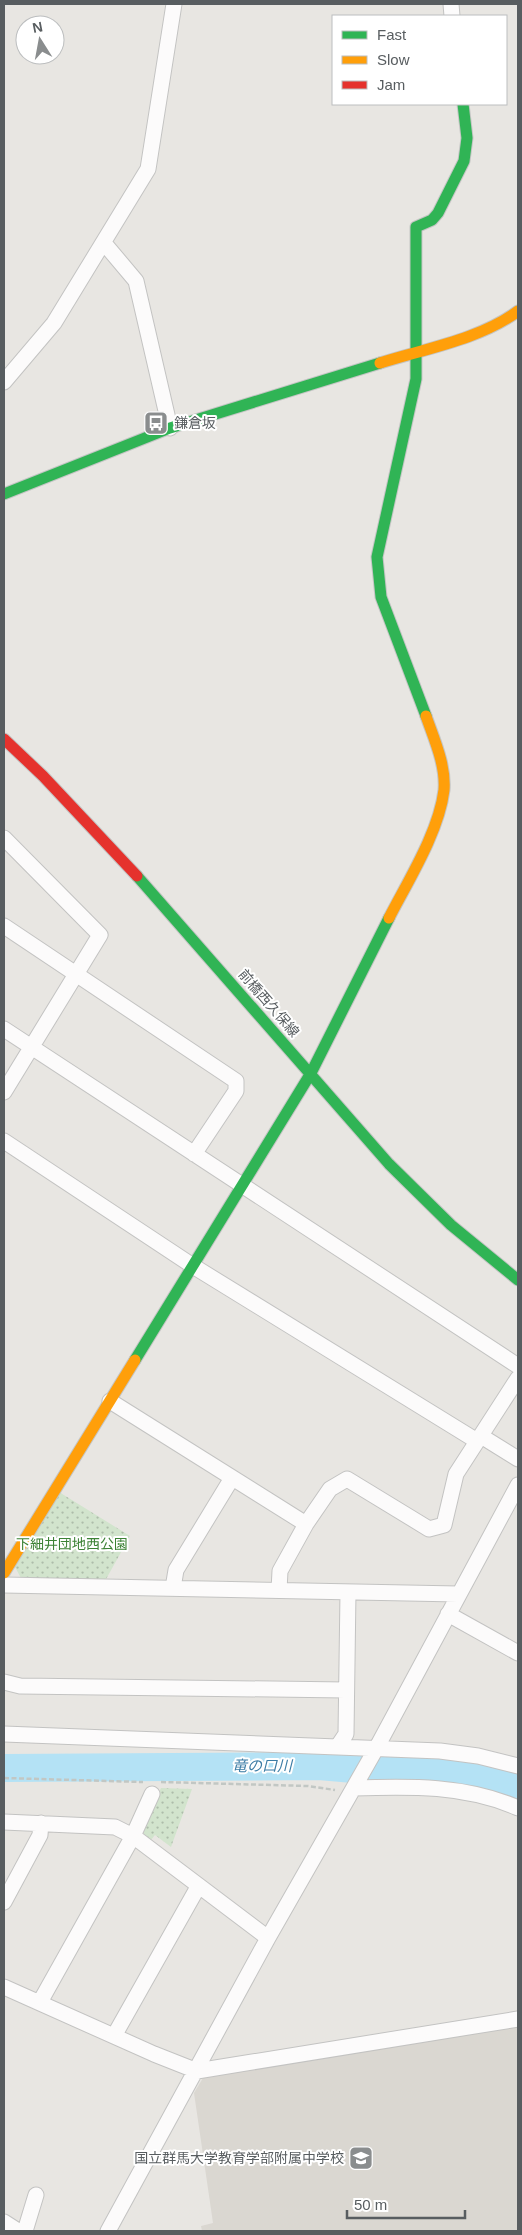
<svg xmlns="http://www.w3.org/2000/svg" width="522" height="2235" viewBox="0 0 522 2235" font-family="Helvetica,'Noto Sans JP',sans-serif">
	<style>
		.education { fill: #dad7d1 }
		.grass { fill: url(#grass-dots) }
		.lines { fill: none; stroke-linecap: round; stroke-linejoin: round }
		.river { stroke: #b4e2f5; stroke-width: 28 }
		.street-casing { stroke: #c3c3c2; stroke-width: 17 }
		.fast-casing { stroke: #c4c5c4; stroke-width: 13 }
		.slow-casing { stroke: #c4c5c4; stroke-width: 13 }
		.jam-casing { stroke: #c4c5c4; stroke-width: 13 }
		.path { stroke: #c2c7c4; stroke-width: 2.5; stroke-dasharray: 5 2.5; stroke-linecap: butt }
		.street { stroke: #fcfbfb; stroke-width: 15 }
		.fast { stroke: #30b455; stroke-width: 11 }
		.slow { stroke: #ff9f0a; stroke-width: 11 }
		.jam { stroke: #e5322d; stroke-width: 11 }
		.labels { text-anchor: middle; stroke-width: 4; stroke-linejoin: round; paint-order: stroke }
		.poi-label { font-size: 14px; fill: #585d60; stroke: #fff; text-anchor: start }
		.street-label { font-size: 14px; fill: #585d60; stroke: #fff }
		.park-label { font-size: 14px; fill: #3c8235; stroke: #fff }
		.water-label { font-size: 15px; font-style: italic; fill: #3b7ca5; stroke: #fff }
	</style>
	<defs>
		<pattern id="grass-dots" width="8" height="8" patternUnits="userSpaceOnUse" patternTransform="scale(1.25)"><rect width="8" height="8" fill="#d2e4cd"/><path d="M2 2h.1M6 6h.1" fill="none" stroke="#adbcaa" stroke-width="1.8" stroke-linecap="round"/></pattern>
	</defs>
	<rect width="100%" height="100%" fill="#e8e6e2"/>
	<!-- education -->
	<path class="education" d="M518,2024V2231H202L201,2226L213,2223L194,2093L206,2073Z"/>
	<!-- grass -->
	<path class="grass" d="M59,1492L130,1536L105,1581L22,1580L15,1567Z
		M161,1788L192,1789L171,1847L155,1835L151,1840L144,1834L143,1827Z"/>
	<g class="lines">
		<!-- river -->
		<path class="river" d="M4,1768L319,1766L365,1770L455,1772L514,1787L518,1789"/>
		<!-- street casing -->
		<g class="street-casing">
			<path id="street" d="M451,4L452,16
				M104,243L136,281L170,428
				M4,382L54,323L148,169L174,4
				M4,838L100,935L4,1092
				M4,926L236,1081V1091L194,1154
				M4,1029L518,1366
				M4,1141L193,1266L477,1441
				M110,1401L306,1524
				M481,1436L518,1459
				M4,1585L458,1594
				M173,1588L176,1570L232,1478
				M279,1590L280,1571L306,1524L330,1489L347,1479L429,1529L444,1525L456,1474L518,1378
				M448,1614L518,1653
				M4,1682L20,1686L346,1690
				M4,1734L440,1751L478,1756L518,1766
				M338,1746L346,1734L348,1592
				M354,1788C410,1786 466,1785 518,1808
				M4,1822L115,1827L133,1836L268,1938
				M4,1902L40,1835L41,1823
				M4,1987L154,2054L197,2071L518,2019
				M40,2002L133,1836L152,1794
				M114,2036L198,1887
				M4,2222L18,2231
				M25,2231L36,2195
				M108,2231L268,1938L377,1747L518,1485"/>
		</g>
		<!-- fast casing -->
		<g class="fast-casing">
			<path id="fast" d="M4,494L170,428L380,363
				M426,716L381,597L377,557L416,379V227L432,220L438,213L464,161L467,138L463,104
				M137,876L389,1164L451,1225L518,1280
				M135,1360L311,1073L389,918"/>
		</g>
		<!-- slow casing -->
		<g class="slow-casing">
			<path id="slow" d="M380,363C424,349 481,339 518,311
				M389,918C408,881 439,832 444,790C446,765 434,739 426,716
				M4,1573L135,1360"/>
		</g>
		<!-- jam casing -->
		<g class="jam-casing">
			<path id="jam" d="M4,739L43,776L137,876"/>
		</g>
		<!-- path -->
		<path class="path" d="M4,1778L143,1782
			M161,1782L308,1786L335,1790"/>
		<!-- street -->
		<use href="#street" class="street"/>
		<!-- fast -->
		<use href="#fast" class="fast"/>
		<!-- slow -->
		<use href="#slow" class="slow"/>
		<!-- jam -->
		<use href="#jam" class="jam"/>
	</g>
	<!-- icons -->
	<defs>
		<g id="bus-square" transform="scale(1.25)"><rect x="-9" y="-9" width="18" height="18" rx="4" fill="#8a8d8e" stroke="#fff"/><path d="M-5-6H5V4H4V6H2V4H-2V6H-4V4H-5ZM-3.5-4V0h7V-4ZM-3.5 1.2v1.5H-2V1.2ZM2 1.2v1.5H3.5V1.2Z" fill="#fff"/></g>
		<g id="school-square" transform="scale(1.25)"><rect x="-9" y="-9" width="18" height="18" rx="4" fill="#8a8d8e" stroke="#fff"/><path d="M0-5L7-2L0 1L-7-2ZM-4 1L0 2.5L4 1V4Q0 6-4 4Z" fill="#fff"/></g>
	</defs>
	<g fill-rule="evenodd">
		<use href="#bus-square" x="156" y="423"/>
		<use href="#school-square" x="361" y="2158"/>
	</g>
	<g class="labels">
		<!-- poi labels -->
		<g class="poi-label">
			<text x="174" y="428">鎌倉坂</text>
			<text x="344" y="2163" text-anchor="end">国立群馬大学教育学部附属中学校</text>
		</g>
		<!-- street labels -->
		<g class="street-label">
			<text transform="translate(269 1003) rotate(49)" y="5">前橋西久保線</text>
		</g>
		<!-- park labels -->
		<g class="park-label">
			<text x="72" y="1549">下細井団地西公園</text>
		</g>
		<!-- water labels -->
		<g class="water-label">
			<text x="262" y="1771">竜の口川</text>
		</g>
	</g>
	<!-- border -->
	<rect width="522" height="2235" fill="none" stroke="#585d60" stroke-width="10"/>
	<!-- legend -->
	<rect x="332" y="15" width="175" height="90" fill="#ffffff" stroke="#bcbebf"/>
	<rect x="342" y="31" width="25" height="8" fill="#30b455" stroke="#bcbebf"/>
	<text x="377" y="40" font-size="15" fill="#585d60">Fast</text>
	<rect x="342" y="56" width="25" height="8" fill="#ff9f0a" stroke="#bcbebf"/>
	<text x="377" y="65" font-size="15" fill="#585d60">Slow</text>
	<rect x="342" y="81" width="25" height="8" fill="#e5322d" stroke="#bcbebf"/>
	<text x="377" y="90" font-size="15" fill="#585d60">Jam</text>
	<!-- north arrow -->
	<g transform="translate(40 40) rotate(349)"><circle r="24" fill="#ffffff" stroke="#bcbebf"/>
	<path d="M0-4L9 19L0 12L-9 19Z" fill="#8a8d8e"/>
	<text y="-8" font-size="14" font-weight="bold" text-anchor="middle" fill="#585d60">N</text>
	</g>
	<!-- scale -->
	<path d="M347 2210v8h118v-8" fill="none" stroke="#585d60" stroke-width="2.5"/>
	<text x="354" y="2210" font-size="15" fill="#585d60" stroke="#ffffff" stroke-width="4" paint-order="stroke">50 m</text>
</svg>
